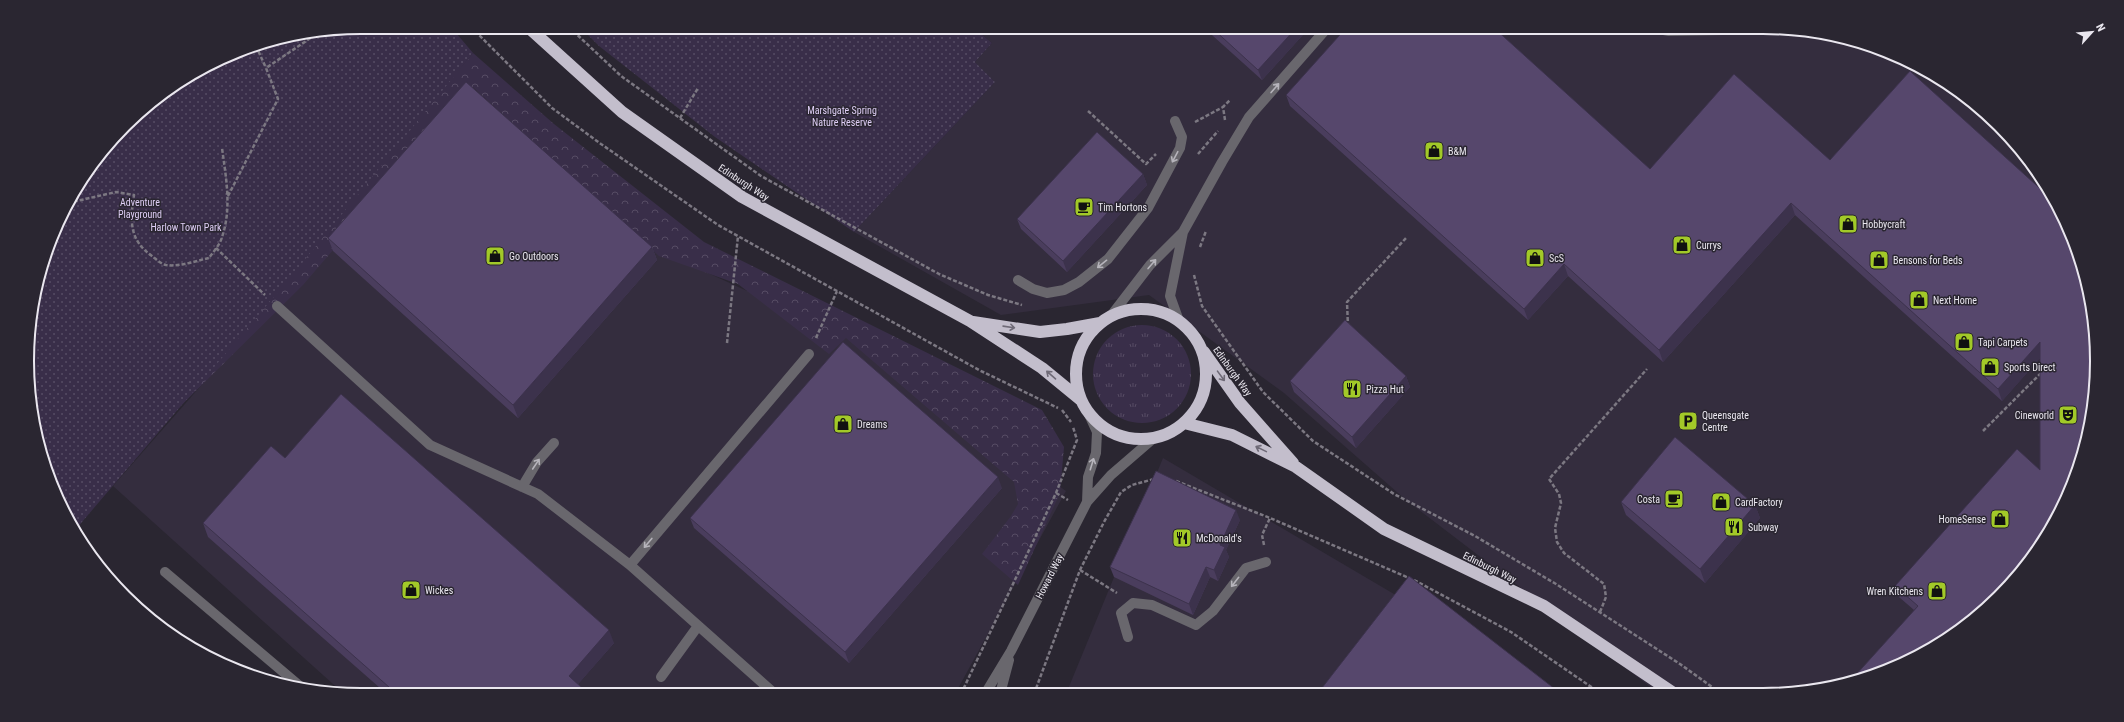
<svg xmlns="http://www.w3.org/2000/svg" width="2124" height="722" viewBox="0 0 2124 722" font-family="'Roboto Condensed',sans-serif">
	<style>
		.built { fill: #342d3e }
		.grass { fill: url(#grass-tufts) }
		.forest { fill: url(#forest-crowns) }
		.park { fill: url(#park-dots) }
		.lines { fill: none; stroke-linecap: round; stroke-linejoin: round }
		.path { stroke: #7c7882; stroke-width: 2.5; stroke-dasharray: 4 2; stroke-linecap: butt }
		.minor { stroke: #69676d; stroke-width: 10 }
		.highway { stroke: #c3becc; stroke-width: 12 }
		.wall { fill: #4a3d5d }
		.shaded-wall { fill: #3c324c }
		.building { fill: #56476c; stroke: #3c324c }
		.oneway { stroke: #b6b4bb }
		.oneway2 { stroke: #6f6a77 }
		.labels { text-anchor: middle; stroke-width: 3; stroke-linejoin: round; paint-order: stroke }
		.park-label { font-size: 10px; fill: #dfcff6; stroke: #2a2631 }
		.poi-label { font-size: 10px; fill: #eae7ef; stroke: #2a2631; text-anchor: start }
		.street-label { font-size: 10px; fill: #eae7ef; stroke: #2a2631 }
		.rim { fill: none; stroke: #eae7ef; stroke-width: 2 }
	</style>
	<defs>
		<pattern id="grass-tufts" width="24" height="20" patternUnits="userSpaceOnUse"><rect width="24" height="20" fill="#392e49"/><path d="M3 7l-1-3M5 7V3M7 7l1-3M15 17l-1-3M17 17v-4M19 17l1-3" fill="none" stroke="#564c64"/></pattern>
		<pattern id="forest-crowns" width="20" height="18" patternUnits="userSpaceOnUse"><rect width="20" height="18" fill="#392e49"/><path d="M2 6a3 3 0 1 1 6 0M12 15a3 3 0 1 1 6 0" fill="none" stroke="#564c64"/></pattern>
		<pattern id="park-dots" width="8" height="8" patternUnits="userSpaceOnUse"><rect width="8" height="8" fill="#392e49"/><path d="M2 2h.1M6 6h.1" fill="none" stroke="#564c64" stroke-width="1.8" stroke-linecap="round"/></pattern>
	</defs>
	<rect width="100%" height="100%" fill="#2a2631"/>
	<!-- built -->
	<path class="built" d="M985,27H1763L1849,38L1911,61L1966,96L2014,141L2052,194L2079,253L2052,528L1983,612L1911,661L1806,692H1657L1406,500L1284,393L1149,295L1001,315L854,232L995,82L975,62L992,43L980,33Z
		M470,79L671,256L863,344L1066,491L955,694L361,695L343,693L113,486Z
		M1163,458L1562,693L1066,694Z"/>
	<!-- grass -->
	<path class="grass" d="M1093 374a49 49 0 1 1 98 0a49 49 0 1 1-98 0Z"/>
	<!-- forest -->
	<path class="forest" d="M363,27L193,383L473,53L554,124L704,242L1042,410L1064,447L1060,493L1018,585L982,554L1011,516L1018,504L1014,482L846,338L829,354L738,284L659,256L473,87L303,285L138,448Z"/>
	<!-- park -->
	<path class="park" d="M361,27H451L473,53L290,278L76,529L38,447L28,383L30,318L62,213L96,157L141,110L233,52L296,33Z
		M580,27H985L980,33L992,43L975,62L995,82L854,232L715,137L599,46Z"/>
	<g class="lines">
		<!-- path -->
		<path class="path" d="M471,27L552,108L601,144L718,225L979,370L1058,408
			M569,27L621,76L761,176L939,274L988,295L1022,305
			M256,46L266,68
			M1088,111L1146,164L1156,154
			M680,118L698,88
			M1225,120L1223,107L1230,100
			M1195,122L1223,107
			M1198,154L1218,131
			M228,196L278,99L266,68L321,31
			M68,203L116,192L134,195C130,221 129,240 152,256C156,259 161,264 166,265C180,267 195,261 209,258C213,252 220,245 222,237C232,208 226,178 222,148
			M1200,247L1206,231
			M216,248L265,295
			M1194,275L1202,306L1263,392L1313,441L1394,494L1475,536L1556,584L1680,664L1719,692
			M1348,327L1347,302L1406,238
			M816,338L837,291
			M727,343L738,236
			M1062,410L1071,422
			M1983,431L2042,372
			M1176,481L1270,518L1409,578
			M1056,493L1068,500
			M1264,545L1262,535L1270,518
			M1080,570L1117,593
			M1414,580L1511,632L1600,693
			M1600,612L1606,597L1604,584L1564,553L1557,542L1555,528L1561,503L1559,494L1549,479L1647,369
			M961,694L1056,493L1077,440L1073,427
			M1034,694L1080,570L1104,522L1121,492L1132,485L1154,479"/>
		<!-- minor -->
		<path class="minor" d="M1648,27L1669,31L1777,29
			M1018,280L1033,289L1047,293L1064,290L1079,282L1108,259L1148,208L1180,148L1182,137L1175,121
			M277,306L430,445L538,494L630,565L775,694
			M1110,317L1150,265L1183,232L1222,162L1249,117L1328,27
			M1179,321L1170,296L1183,232
			M522,487L537,462L554,443
			M1087,502L1088,477L1096,453L1097,432L1087,410
			M630,565L809,354
			M165,572L301,687
			M1128,637L1121,613L1133,603L1152,605L1196,625L1213,611L1246,568L1266,562
			M661,677L698,626
			M985,694L1011,651L1087,502L1111,475L1155,437
			M1000,694L1009,660"/>
		<!-- highway -->
		<path class="highway" d="M528,27L622,112L742,197L970,321L1042,368L1081,400
			M1076 374a65 65 0 1 1 130 0a65 65 0 1 1-130 0Z
			M973,322L1040,332L1067,329L1100,323
			M1204,352L1240,403L1293,463
			M1184,423L1232,435L1296,467L1384,529L1544,606L1672,692"/>
	</g>
	<!-- wall -->
	<path class="wall" d="M1203,27H1310L1262,80Z
		M1910,71L2086,447L1914,610L1899,597L1895,586L2040,470V358L2002,401L1795,215L1663,362L1568,276L1528,320L1290,106L1286,95L1650,169L1830,160Z
		M1143,174L1147,185L1067,272L1021,229L1017,219Z
		M328,238L652,247L657,260L518,418L333,251Z
		M1406,376L1410,387L1356,448L1294,392L1290,381Z
		M285,458L614,643L578,684L581,687L584,695H388L208,537L203,523Z
		M1002,488L849,663L694,528L690,518Z
		M1621,502L1755,505L1760,518L1705,583L1626,515Z
		M1240,520L1226,550L1229,557L1218,581L1210,577L1193,615L1114,577L1110,567Z"/>
	<!-- shaded-wall -->
	<path class="shaded-wall" d="M1297,27H1310L1262,80L1258,70Z
		M1143,174L1147,185L1067,272L1063,261Z
		M1791,203L1795,215L1663,362L1659,350Z
		M652,247L657,260L518,418L513,405Z
		M1564,264L1568,276L1528,320L1524,309Z
		M2040,342L2045,353L2002,401L1998,389Z
		M1406,376L1410,387L1356,448L1352,437Z
		M998,477L1002,488L849,663L845,652Z
		M1755,505L1760,518L1705,583L1700,569Z
		M1236,510L1240,520L1226,550L1229,557L1218,581L1214,570L1220,545Z
		M1206,567L1210,577L1193,615L1189,604Z
		M609,630L614,643L573,690L569,676Z
		M581,687L584,695H575Z"/>
	<!-- building -->
	<path class="building" d="M1211,27H1297L1258,70Z
		M1347,27H1493L1650,169L1734,74L1830,160L1910,71L2056,203L2079,253L2094,317L2096,383L2086,447L2052,528L1983,612L1911,661L1853,678L1918,606L1895,586L2017,449L2040,470V342L1998,389L1791,203L1659,350L1564,264L1524,309L1286,95Z
		M466,82L652,247L513,405L328,238Z
		M1097,132L1143,174L1063,261L1017,219Z
		M1345,320L1406,376L1352,437L1290,381Z
		M843,342L998,477L845,652L690,518Z
		M341,394L609,630L569,676L581,687L575,695H398L203,523L271,446L285,458Z
		M1675,437L1755,505L1700,569L1621,502Z
		M1156,471L1236,510L1220,545L1225,547L1214,570L1206,567L1189,604L1110,567Z
		M1409,576L1560,693H1318Z"/>
	<!-- one-way arrows -->
	<defs><path id="oneway-shaft" d="M-6 0H5M1.5-3L5.5 0L1.5 3" fill="none" stroke-width="1.6" stroke-linecap="round" stroke-linejoin="round"/></defs>
	<g class="oneway">
		<use href="#oneway-shaft" transform="translate(1275 88) rotate(-49)"/>
		<use href="#oneway-shaft" transform="translate(1175 157) rotate(118)"/>
		<use href="#oneway-shaft" transform="translate(1102 264) rotate(141)"/>
		<use href="#oneway-shaft" transform="translate(1152 264) rotate(-49)"/>
		<use href="#oneway-shaft" transform="translate(536 464) rotate(-56)"/>
		<use href="#oneway-shaft" transform="translate(1092 464) rotate(-73)"/>
		<use href="#oneway-shaft" transform="translate(648 543) rotate(130)"/>
		<use href="#oneway-shaft" transform="translate(1235 582) rotate(128)"/>
	</g>
	<g class="oneway2">
		<use href="#oneway-shaft" transform="translate(1009 327) rotate(8)"/>
		<use href="#oneway-shaft" transform="translate(1051 375) rotate(-139)"/>
		<use href="#oneway-shaft" transform="translate(1221 376) rotate(54)"/>
		<use href="#oneway-shaft" transform="translate(1261 449) rotate(-154)"/>
	</g>
	<!-- icons -->
	<defs>
		<g id="shop-square" transform="scale(1)"><rect x="-9" y="-9" width="18" height="18" rx="4" fill="#a2c928" stroke="#2a2631"/><path d="M-5-2.5h2.3a2.7 3.5 0 0 1 5.4 0H5L5.5 6h-11ZM-1.5-2.5h3a1.5 2.3 0 0 0-3 0Z" fill="#111"/></g>
		<g id="cafe-square" transform="scale(1)"><rect x="-9" y="-9" width="18" height="18" rx="4" fill="#a2c928" stroke="#2a2631"/><path d="M-5.5-4.5H6V0H3Q3 3.5 0 3.5H-2.5Q-5.5 3.5-5.5 0ZM3-3.2v2h1.7v-2ZM-6 4.5H4V6H-6Z" fill="#111"/></g>
		<g id="restaurant-square" transform="scale(1)"><rect x="-9" y="-9" width="18" height="18" rx="4" fill="#a2c928" stroke="#2a2631"/><path d="M-5-6h1v4h1v-4h1v4h1v-4h1v5L-1.5 .5V6h-2V.5L-5-1ZM5-6V6H3V1.5H1.5Q1.5-4 5-6Z" fill="#111"/></g>
		<g id="theatre-square" transform="scale(1)"><rect x="-9" y="-9" width="18" height="18" rx="4" fill="#a2c928" stroke="#2a2631"/><path d="M-5-5.5Q0-4 5-5.5V0Q5 5 0 6Q-5 5-5 0ZM-3.3-2.5H-1v1.5H-3.3ZM1-2.5H3.3v1.5H1ZM-2.8 1Q0 5.5 2.8 1Z" fill="#111"/></g>
		<g id="parking-square" transform="scale(1)"><rect x="-9" y="-9" width="18" height="18" rx="4" fill="#a2c928" stroke="#2a2631"/><path d="M-3.5-5.5H1a3.5 3.5 0 0 1 0 7H-1V5.5H-3.5ZM-1-3.4V-.6H.8a1.4 1.4 0 0 0 0-2.8Z" fill="#111"/></g>
	</defs>
	<g fill-rule="evenodd">
		<use href="#shop-square" x="1434" y="151"/>
		<use href="#cafe-square" x="1084" y="207"/>
		<use href="#shop-square" x="1848" y="224"/>
		<use href="#shop-square" x="1682" y="245"/>
		<use href="#shop-square" x="495" y="256"/>
		<use href="#shop-square" x="1535" y="258"/>
		<use href="#shop-square" x="1879" y="260"/>
		<use href="#shop-square" x="1919" y="300"/>
		<use href="#shop-square" x="1964" y="342"/>
		<use href="#shop-square" x="1990" y="367"/>
		<use href="#restaurant-square" x="1352" y="389"/>
		<use href="#theatre-square" x="2068" y="415"/>
		<use href="#parking-square" x="1688" y="421"/>
		<use href="#shop-square" x="843" y="424"/>
		<use href="#cafe-square" x="1674" y="499"/>
		<use href="#shop-square" x="1721" y="502"/>
		<use href="#shop-square" x="2000" y="519"/>
		<use href="#restaurant-square" x="1734" y="527"/>
		<use href="#restaurant-square" x="1182" y="538"/>
		<use href="#shop-square" x="411" y="590"/>
		<use href="#shop-square" x="1937" y="591"/>
	</g>
	<g class="labels">
		<!-- park labels -->
		<g class="park-label">
			<text x="842" y="114">Marshgate Spring<tspan x="842" dy="12">Nature Reserve</tspan></text>
			<text x="140" y="206">Adventure<tspan x="140" dy="12">Playground</tspan></text>
			<text x="186" y="231">Harlow Town Park</text>
		</g>
		<!-- poi labels -->
		<g class="poi-label">
			<text x="1448" y="155">B&amp;M</text>
			<text x="1098" y="211">Tim Hortons</text>
			<text x="1862" y="228">Hobbycraft</text>
			<text x="1696" y="249">Currys</text>
			<text x="509" y="260">Go Outdoors</text>
			<text x="1549" y="262">ScS</text>
			<text x="1893" y="264">Bensons for Beds</text>
			<text x="1933" y="304">Next Home</text>
			<text x="1978" y="346">Tapi Carpets</text>
			<text x="2004" y="371">Sports Direct</text>
			<text x="1366" y="393">Pizza Hut</text>
			<text x="1702" y="419">Queensgate<tspan x="1702" dy="12">Centre</tspan></text>
			<text x="2054" y="419" text-anchor="end">Cineworld</text>
			<text x="857" y="428">Dreams</text>
			<text x="1660" y="503" text-anchor="end">Costa</text>
			<text x="1735" y="506">CardFactory</text>
			<text x="1986" y="523" text-anchor="end">HomeSense</text>
			<text x="1748" y="531">Subway</text>
			<text x="1196" y="542">McDonald's</text>
			<text x="425" y="594">Wickes</text>
			<text x="1923" y="595" text-anchor="end">Wren Kitchens</text>
		</g>
		<!-- street labels -->
		<g class="street-label">
			<text transform="translate(744 182) rotate(33)" y="4">Edinburgh Way</text>
			<text transform="translate(1233 371) rotate(54)" y="4">Edinburgh Way</text>
			<text transform="translate(1490 567) rotate(26)" y="4">Edinburgh Way</text>
			<text transform="translate(1049 576) rotate(-63)" y="4">Howard Way</text>
		</g>
	</g>
	<!-- crop -->
	<path d="M0 0H2124V722H0ZM361 34H1763A327 327 0 0 1 2090 361V361A327 327 0 0 1 1763 688H361A327 327 0 0 1 34 361V361A327 327 0 0 1 361 34Z" fill="#2a2631" fill-rule="evenodd"/>
	<path class="rim" d="M361 34H1763A327 327 0 0 1 2090 361V361A327 327 0 0 1 1763 688H361A327 327 0 0 1 34 361V361A327 327 0 0 1 361 34Z"/>
	<!-- north arrow -->
	<g transform="translate(2092 32) rotate(63)" stroke="#2a2631" stroke-width="3" paint-order="stroke">
	<path d="M0-3L7 15L0 10L-7 15Z" fill="#eae7ef"/>
	<text y="-6" font-size="11" font-weight="bold" text-anchor="middle" fill="#eae7ef">N</text>
	</g>
</svg>
